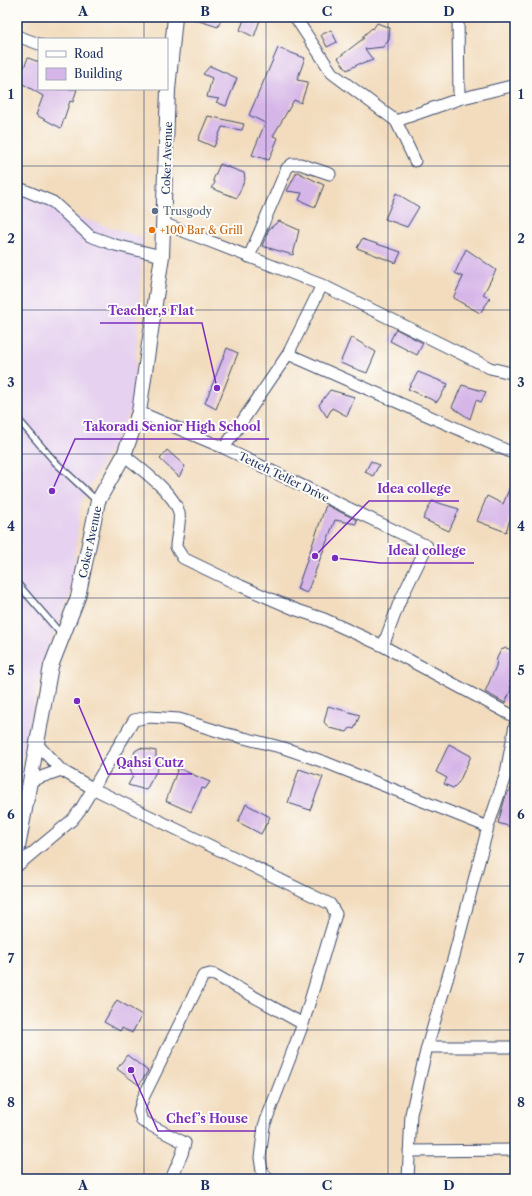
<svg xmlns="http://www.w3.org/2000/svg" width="532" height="1196" viewBox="0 0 532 1196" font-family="'Libre Caslon Text',serif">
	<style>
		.built { fill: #e6d2f0 }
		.building { fill: #d6b5e8 }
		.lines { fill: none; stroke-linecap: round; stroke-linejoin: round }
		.service-casing { stroke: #3b496c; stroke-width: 8 }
		.minor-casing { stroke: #3b496c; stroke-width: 13 }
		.tertiary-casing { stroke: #3b496c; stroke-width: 16 }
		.service { stroke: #fff; stroke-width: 5.5 }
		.minor { stroke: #fff; stroke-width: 11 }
		.tertiary { stroke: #fff; stroke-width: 14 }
		.grid { fill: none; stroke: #1b2f5e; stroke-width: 1; stroke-opacity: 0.55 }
		.service-dot { fill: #5c6f8a; stroke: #fdfcf7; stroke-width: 1.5 }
		.food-dot { fill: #e8710a; stroke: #fdfcf7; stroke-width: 1.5 }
		.labels { text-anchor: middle; stroke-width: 4; stroke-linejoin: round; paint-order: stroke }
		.street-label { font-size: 11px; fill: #1b2f5e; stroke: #fdfcf7 }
		.service-label { font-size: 11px; fill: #4e5e75; stroke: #fdfcf7; text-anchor: start }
		.food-label { font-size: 11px; fill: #c56008; stroke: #fdfcf7; text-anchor: start }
		.leader { fill: none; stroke: #7b2cbf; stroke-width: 1.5 }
		.callout-dot { fill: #7b2cbf; stroke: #fdfcf7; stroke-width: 1.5 }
		.callout-label { font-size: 12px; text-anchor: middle; font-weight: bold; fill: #7b2cbf; stroke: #fdfcf7; stroke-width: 4; stroke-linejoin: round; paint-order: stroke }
		.neatline { fill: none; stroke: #1b2f5e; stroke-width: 1.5 }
		.grid-label { font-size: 13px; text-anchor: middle; font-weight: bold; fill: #1b2f5e }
	</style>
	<rect width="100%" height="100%" fill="#fdfcf7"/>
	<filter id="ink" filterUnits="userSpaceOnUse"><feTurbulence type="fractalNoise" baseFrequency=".025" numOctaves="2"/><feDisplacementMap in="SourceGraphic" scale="8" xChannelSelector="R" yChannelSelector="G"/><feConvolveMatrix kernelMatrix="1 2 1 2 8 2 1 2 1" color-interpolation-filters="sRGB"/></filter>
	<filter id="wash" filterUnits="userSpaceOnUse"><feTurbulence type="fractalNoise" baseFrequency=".012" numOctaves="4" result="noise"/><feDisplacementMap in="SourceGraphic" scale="16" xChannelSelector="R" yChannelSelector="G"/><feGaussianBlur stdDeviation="0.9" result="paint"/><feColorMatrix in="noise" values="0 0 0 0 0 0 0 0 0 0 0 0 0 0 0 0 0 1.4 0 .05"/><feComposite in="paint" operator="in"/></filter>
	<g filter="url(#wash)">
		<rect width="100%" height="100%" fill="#f2dcbd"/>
		<!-- built -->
		<path class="built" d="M17,192L78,217L143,238L133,406L81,503L70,596L46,651L20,763L17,785Z"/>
		<g id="blocks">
			<!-- building -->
			<path class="building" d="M194,17H222L218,27L193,19Z
				M245,17H261L254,37L240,30Z
				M377,23L390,28L389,40L383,47L365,49L373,60L362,64L361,63L347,70L338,58L364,38L362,37L372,28L373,29Z
				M331,30L337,42L327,47L321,35Z
				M278,48L305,58L297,80L308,82L301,103L294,100L273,136L278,138L269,160L252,155L265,123L249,115Z
				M28,58L39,62V89H77L73,102L70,101L61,128L36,115L43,96L18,81Z
				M210,66L237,78L226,106L216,102L219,99L207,97L212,78L203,74Z
				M208,116L244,124L242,130L222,127L214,147L198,140Z
				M220,164L244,173L245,179L237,198L211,188L215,183L213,180Z
				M297,172L324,185L315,207L299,200L302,193L287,191Z
				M396,193L419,207L407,227L385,219Z
				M279,221L299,230L293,255L262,246L269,229Z
				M362,239L401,252L396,263L357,248Z
				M466,249L496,270L483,295L490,299L480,313L453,298L463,277L455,273Z
				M396,329L423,343L417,355L390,341Z
				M351,337L376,352L367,373L340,363Z
				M227,348L238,353L216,409L205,403Z
				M418,372L448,384L437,402L408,389Z
				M462,385L486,392L481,402L476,400L470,419L452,407Z
				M330,390L355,397L347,416L332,408L327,417L319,405Z
				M167,450L185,466L179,477L160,459Z
				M371,461L379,465L373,476L365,472Z
				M515,475V504L506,532L477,521L487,496L503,504Z
				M432,501L459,509L449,531L423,519Z
				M326,505L357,520L356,524L335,520L307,593L297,589Z
				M506,648L515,651V674L510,681L511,690L505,703L485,692L496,666L497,658L501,650Z
				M328,706L360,715L354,729L350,728L347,732L329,728L324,722Z
				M449,744L471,756L459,782L453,788L444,784L447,778L436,772Z
				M140,748L156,751V761L161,763L146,790L128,785L133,776L130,768L135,751Z
				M178,768L210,782L205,789L202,788L191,812L166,801Z
				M299,769L323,777L310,810L288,803Z
				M515,784V828L498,823L506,795Z
				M246,804L270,817L261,834L238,822Z
				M117,1000L142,1015L132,1033L122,1028L120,1031L104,1022Z
				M127,1055L148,1071L139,1085L117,1069Z"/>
		</g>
	</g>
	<g filter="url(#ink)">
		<use href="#blocks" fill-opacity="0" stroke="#3b496c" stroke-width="1"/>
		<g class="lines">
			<!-- service casing -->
			<g class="service-casing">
				<path id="service" d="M17,418L55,462L97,501
					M17,583L62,635"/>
			</g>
			<!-- minor casing -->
			<g class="minor-casing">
				<path id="minor" d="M295,17L332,73L396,121L415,161
					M17,36L39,44
					M459,99L515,85
					M396,121L459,99L458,17
					M17,187L53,202L90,236L115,245L162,256
					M165,224L322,285L490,368L515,374
					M249,257L287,168L292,164H300L330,174
					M288,354L322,285
					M139,412L224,448L427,546L399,603L383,646L515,717
					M224,448L288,354L515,454
					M124,455C139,468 175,493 179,513C181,523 176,537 176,547L183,558L241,586L294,609L324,619L383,646
					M37,744L61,770L94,789L330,904L336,914L303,1024L264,1126L260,1158L262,1171L268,1179
					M30,781L61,770
					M17,866L72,820L80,810L134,720L149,717L179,719L224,733L284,748L327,763L488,827
					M427,1047H515
					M409,1151L515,1150
					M171,1179L182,1154L185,1143L142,1121L139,1111L143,1098L203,976L210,974L215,975L303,1024
					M408,1179L411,1114L427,1047L454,956L488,827L506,773L515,725"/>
			</g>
			<!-- tertiary casing -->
			<g class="tertiary-casing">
				<path id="tertiary" d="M17,853L51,666L78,597L98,501L124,455L139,412L162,256L168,90L175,17"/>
			</g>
			<!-- service -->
			<use href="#service" class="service"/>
			<!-- minor -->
			<use href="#minor" class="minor"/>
			<!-- tertiary -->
			<use href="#tertiary" class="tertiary"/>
		</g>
	</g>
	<!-- grid -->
	<path class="grid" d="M144,17V39M266,17V1179M388,17V1179M144,89V1179M17,166H515M17,310H515M17,454H515M17,598H515M17,742H515M17,886H515M17,1030H515"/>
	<!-- markers -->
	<circle class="service-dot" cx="155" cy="211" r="4"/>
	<circle class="food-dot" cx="152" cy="230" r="4"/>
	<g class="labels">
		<!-- street labels -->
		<g class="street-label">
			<text transform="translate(167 158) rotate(-88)" y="4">Coker Avenue</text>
			<text transform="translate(284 477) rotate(26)" y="4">Tetteh Telfer Drive</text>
			<text transform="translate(90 542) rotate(-78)" y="4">Coker Avenue</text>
		</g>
		<!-- service labels -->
		<g class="service-label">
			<text x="163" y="215">Trusgody</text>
		</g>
		<!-- food labels -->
		<g class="food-label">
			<text x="160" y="234">+100 Bar &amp; Grill</text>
		</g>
	</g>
	<!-- callouts -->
	<path class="leader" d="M217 388L202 323H100M52 491L75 439H269M315 556L369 501H459M335 558L380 563H474M77 701L108 774H192M131 1070L158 1131H256"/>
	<g class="callout-dot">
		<circle cx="217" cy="388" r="4"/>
		<circle cx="52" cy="491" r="4"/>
		<circle cx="315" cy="556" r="4"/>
		<circle cx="335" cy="558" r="4"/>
		<circle cx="77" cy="701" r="4"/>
		<circle cx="131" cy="1070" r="4"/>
	</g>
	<g class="callout-label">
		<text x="151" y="315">Teacher,s Flat</text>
		<text x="172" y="431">Takoradi Senior High School</text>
		<text x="414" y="493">Idea college</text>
		<text x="427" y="555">Ideal college</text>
		<text x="150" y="767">Qahsi Cutz</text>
		<text x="207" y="1123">Chef’s House</text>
	</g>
	<!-- margin -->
	<rect width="532" height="1196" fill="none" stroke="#fdfcf7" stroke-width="44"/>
	<!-- legend -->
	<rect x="38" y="38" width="130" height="52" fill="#fdfcf7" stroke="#a3aaba"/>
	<rect x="46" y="51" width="20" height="6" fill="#ffffff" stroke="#a3aaba"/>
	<text x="74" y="58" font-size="12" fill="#1b2f5e">Road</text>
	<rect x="46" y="68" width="20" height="12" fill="#d6b5e8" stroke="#a3aaba"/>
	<text x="74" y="78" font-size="12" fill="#1b2f5e">Building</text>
	<rect x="22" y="22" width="488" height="1152" class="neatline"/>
	<g class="grid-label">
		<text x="83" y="16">A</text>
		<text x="205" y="16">B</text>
		<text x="327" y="16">C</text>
		<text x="449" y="16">D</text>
		<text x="11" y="99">1</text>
		<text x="521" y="99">1</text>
		<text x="11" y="243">2</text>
		<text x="521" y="243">2</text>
		<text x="11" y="387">3</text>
		<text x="521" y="387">3</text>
		<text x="11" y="531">4</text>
		<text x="521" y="531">4</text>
		<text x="11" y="675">5</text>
		<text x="521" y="675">5</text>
		<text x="11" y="819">6</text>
		<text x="521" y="819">6</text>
		<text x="11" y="963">7</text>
		<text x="521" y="963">7</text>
		<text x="11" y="1107">8</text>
		<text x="521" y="1107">8</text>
		<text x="83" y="1190">A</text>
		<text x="205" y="1190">B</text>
		<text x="327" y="1190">C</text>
		<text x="449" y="1190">D</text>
	</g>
</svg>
